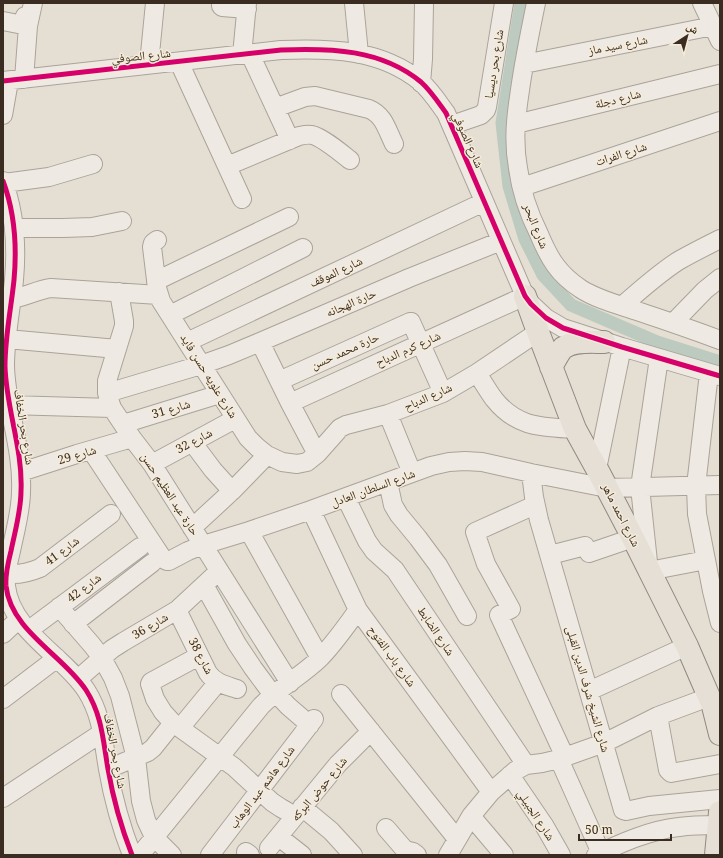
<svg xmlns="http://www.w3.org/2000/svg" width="723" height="858" viewBox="0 0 723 858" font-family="'Noto Serif','Noto Naskh Arabic',serif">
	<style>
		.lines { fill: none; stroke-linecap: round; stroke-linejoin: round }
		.canal { stroke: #bccac0; stroke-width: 13 }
		.minor-casing { stroke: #aba39a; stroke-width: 20 }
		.major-casing { stroke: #918981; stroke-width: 24 }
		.minor { stroke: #eeeae3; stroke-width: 18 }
		.major { stroke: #e5dfd5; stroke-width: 22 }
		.cycleway-casing { stroke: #f5ebd9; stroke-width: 8 }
		.cycleway { stroke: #d6006c; stroke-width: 5 }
		.labels { text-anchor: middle; stroke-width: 3; stroke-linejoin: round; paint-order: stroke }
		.street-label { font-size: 12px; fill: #3b2c21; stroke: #f5ebd9 }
	</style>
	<rect width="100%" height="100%" fill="#e5ded2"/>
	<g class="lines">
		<!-- canal -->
		<path class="canal" d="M521,3L502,123L509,186L525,239L543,275L571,305L657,342L720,362"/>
		<!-- minor casing -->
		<g class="minor-casing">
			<path id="minor" d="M221,3V6L222,7L247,9
				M354,3L359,54
				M536,3C530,32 524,61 520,90C516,116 513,141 518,168C521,191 529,214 539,234C549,258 558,274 581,289C598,300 620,305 640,312C667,321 693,330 720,340
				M702,3L720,41
				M3,21L28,26L25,16
				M250,54L290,140
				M242,55L247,3
				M179,62L242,199
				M149,64L155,3
				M524,64L713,26
				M24,79L28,26L33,3
				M3,81L281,50C330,48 381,49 421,82C431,91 438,102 446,113L525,296L531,304L546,318L563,328L622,347L720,376
				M421,83L423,59L424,3
				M275,108L305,97L315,96L369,109C384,115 387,130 394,144
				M3,115L9,81
				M516,124L720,74
				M452,125L481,115L486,110L487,107L504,3
				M227,166L299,136C304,135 308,134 312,135C322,137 341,153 350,160
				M3,181C15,213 17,247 14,280C11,309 5,337 5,366C6,408 23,449 21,491C21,511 15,531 11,551C8,563 5,574 6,586C11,631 63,655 86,690C102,715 103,740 108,769C113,798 121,827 132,855
				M4,183L49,177L93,164
				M522,187L720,121
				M15,228H63L92,227L122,221
				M157,240L153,243L152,247L157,288L161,301L248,438L257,447L267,455L282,462L297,464L307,462L317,454L340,428L346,425L388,414L443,393L477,373L538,332
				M156,281L289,217
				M119,292L124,321V326L107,381V393L112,408L132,438L152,464L290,683
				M3,300C20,300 35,290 51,288L159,295
				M622,306C640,290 658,274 678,261C692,253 706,246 720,239
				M170,315L303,248
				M673,323L705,290L720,278
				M7,339L117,349
				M187,342L484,202
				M260,342L290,403L317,454
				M659,358L640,487L649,571L706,560
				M477,373C483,382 488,391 494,399C517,428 542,427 575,429
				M709,373L696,486L697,514L712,591L720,623
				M279,381L410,322H411L443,393
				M107,393L201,365L229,355L260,342L409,278L501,241
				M290,403L525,296
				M9,405L112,408
				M388,414L412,473
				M123,424L220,394
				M192,442L213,470L232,491
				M91,450L163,559L167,561H169L188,551L203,545L249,531L311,510L431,466L449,462L465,461L482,462L531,473L607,488L720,485
				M152,464L235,419
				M597,469L622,347
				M21,472L77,454L132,438
				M531,473L534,497L539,520L623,810L626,811L649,806L720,799
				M388,482L393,505L399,515L418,538L438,565L467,616
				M346,498L367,541L374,551L395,570L526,765
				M535,505L475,532L486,564L511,609L499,615L565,757
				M311,510L358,610L491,792
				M192,528L232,491L267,455
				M249,531L320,658
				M550,555L585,546L589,553L633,538
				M3,573C16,576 28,573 40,568L111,514
				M204,585L237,644L253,668L273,695
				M59,607L92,645L102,658L113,678L120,696L136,758L141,801L146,820L154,837L172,855
				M177,610L208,673C215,683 225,685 237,689
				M73,624L152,563
				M29,630L140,547
				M3,634L19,619
				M199,656L151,682L150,684L155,699L163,712L173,723L234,767L272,802L281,808L295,816
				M78,679L112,649L123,642L177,610L219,571
				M589,691L687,646
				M276,693L288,706L310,725
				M341,694L457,839
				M3,699L57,658
				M658,716L668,770L671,773L720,764
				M180,728L218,682
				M559,759L601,853
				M108,769L148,752L153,748L173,723
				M510,775L544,825L561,855
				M3,798L103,732
				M302,807L331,831L353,855
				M471,816L504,855
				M386,828L405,850L413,852L417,855
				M279,837L302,855
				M269,848L338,764L371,731
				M246,852L250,855
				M140,855L261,706C279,688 301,676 319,659C334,644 346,626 358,610
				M210,855L314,719
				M448,855L471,816L491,792L515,771L526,765L542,763L559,759L604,743L658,716L709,697
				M596,855C621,843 650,830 679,827C692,825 706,825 719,825"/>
		</g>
		<!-- major casing -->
		<g class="major-casing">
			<path id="major" d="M525,296L538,332L575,429L597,469L633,538L687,646L713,706L720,734
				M551,367C555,361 558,353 563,348C574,340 591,342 604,342
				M716,855L720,812"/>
		</g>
		<!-- minor -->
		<use href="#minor" class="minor"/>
		<!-- major -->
		<use href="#major" class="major"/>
		<!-- cycleway casing -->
		<g class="cycleway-casing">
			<path id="cycleway" d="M3,81L281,50C330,48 381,49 421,82C431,91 438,102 446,113L525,296L531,304L546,318L563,328L622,347L720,376
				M3,181C15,213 17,247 14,280C11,309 5,337 5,366C6,408 23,449 21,491C21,511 15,531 11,551C8,563 5,574 6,586C11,631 63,655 86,690C102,715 103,740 108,769C113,798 121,827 132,855"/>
		</g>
		<!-- cycleway -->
		<use href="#cycleway" class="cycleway"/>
	</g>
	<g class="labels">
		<!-- street labels -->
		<g class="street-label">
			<text transform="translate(618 45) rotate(-11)" y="4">شارع سيد ماز</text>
			<text transform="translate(141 56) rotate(-6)" y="4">شارع الصوفي</text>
			<text transform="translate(494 64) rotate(-81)" y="4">شارع بحر ديسيا</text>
			<text transform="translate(618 99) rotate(-14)" y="4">شارع دجلة</text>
			<text transform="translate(468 140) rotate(66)" y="4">شارع الصوفي</text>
			<text transform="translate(621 154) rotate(-18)" y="4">شارع الفرات</text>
			<text transform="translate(536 226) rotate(68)" y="4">شارع البحر</text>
			<text transform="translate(336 272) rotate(-25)" y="4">شارع الموقف</text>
			<text transform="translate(351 303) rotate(-23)" y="4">حارة الهجانه</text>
			<text transform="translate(408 349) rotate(-24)" y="4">شارع كرم الدباح</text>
			<text transform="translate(345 351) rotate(-24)" y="4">حارة محمد حسن</text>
			<text transform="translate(209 376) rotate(58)" y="4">شارع علويه حسن فايد</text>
			<text transform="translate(428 397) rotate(-24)" y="4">شارع الدباح</text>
			<text transform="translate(171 409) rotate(-17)" y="4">شارع 31</text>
			<text transform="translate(24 427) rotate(81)" y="4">شارع بحر الخفاف</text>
			<text transform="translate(194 441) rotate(-28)" y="4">شارع 32</text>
			<text transform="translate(77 455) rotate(-17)" y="4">شارع 29</text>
			<text transform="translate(373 488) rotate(-20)" y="4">شارع السلطان العادل</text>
			<text transform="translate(170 494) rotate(57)" y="4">حارة عبد العظيم حسن</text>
			<text transform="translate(621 515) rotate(63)" y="4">شارع احمد ماهر</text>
			<text transform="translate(62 551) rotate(-37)" y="4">شارع 41</text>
			<text transform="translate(84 588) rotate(-37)" y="4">شارع 42</text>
			<text transform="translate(150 626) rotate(-31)" y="4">شارع 36</text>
			<text transform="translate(436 631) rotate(56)" y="4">شارع الضابط</text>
			<text transform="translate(201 656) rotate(62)" y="4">شارع 38</text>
			<text transform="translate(392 656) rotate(54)" y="4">شارع باب الفتوح</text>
			<text transform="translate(588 689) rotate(74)" y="4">شارع الشيخ شرف الدين القبلى</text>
			<text transform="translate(115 751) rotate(79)" y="4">شارع بحر الخفاف</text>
			<text transform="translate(262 787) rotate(-53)" y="4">شارع هاشم عبد الوهاب</text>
			<text transform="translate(319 789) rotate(-50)" y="4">شارع حوض البركه</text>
			<text transform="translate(536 815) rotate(57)" y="4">شارع الجبيلي</text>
		</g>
	</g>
	<!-- border -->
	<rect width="723" height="858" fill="none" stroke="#3b2c21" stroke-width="8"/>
	<!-- north arrow -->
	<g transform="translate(687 36) rotate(36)" stroke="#f5ebd9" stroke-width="3" paint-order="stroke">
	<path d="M0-3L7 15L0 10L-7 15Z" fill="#3b2c21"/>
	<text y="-6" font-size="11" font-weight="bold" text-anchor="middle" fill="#3b2c21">ش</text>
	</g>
	<!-- scale -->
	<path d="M579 834v6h92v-6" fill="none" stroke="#3b2c21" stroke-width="2"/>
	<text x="585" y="834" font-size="12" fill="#3b2c21" stroke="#f5ebd9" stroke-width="3" paint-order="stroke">50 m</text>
</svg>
